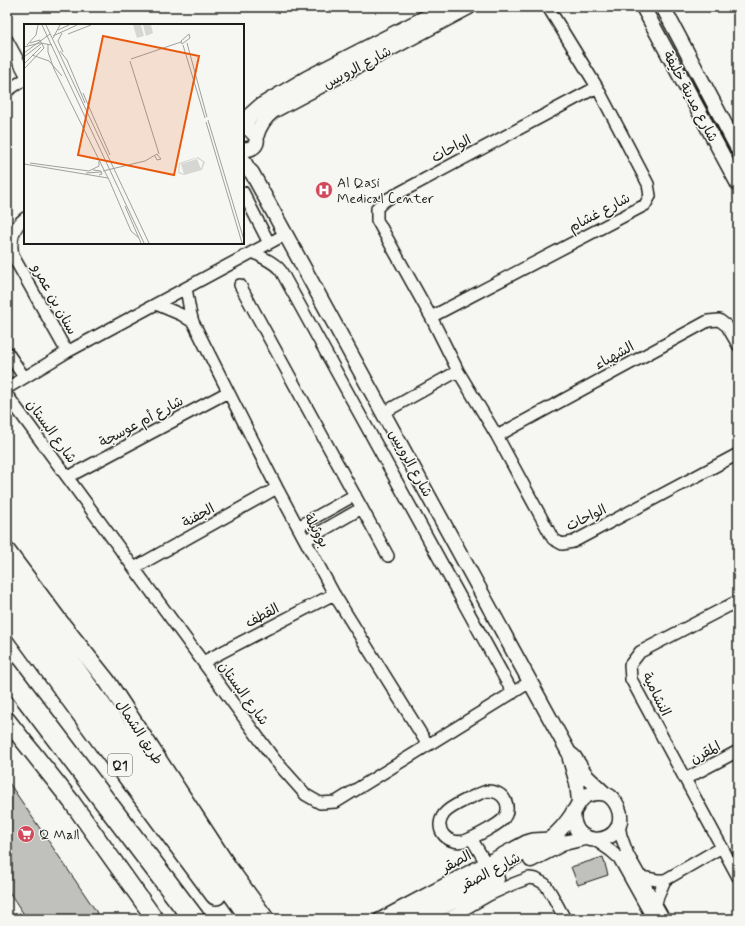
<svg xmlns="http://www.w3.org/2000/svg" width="745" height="926" viewBox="0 0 745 926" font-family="Mynerve,'Playpen Sans Arabic',sans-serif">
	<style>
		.building { fill: #c0c0bd; stroke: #1c1c1c }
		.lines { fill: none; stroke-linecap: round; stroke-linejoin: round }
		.minor-casing { stroke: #1c1c1c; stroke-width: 14 }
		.tertiary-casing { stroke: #1c1c1c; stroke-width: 17 }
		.secondary-casing { stroke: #1c1c1c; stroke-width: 19 }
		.motorway-casing { stroke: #1c1c1c; stroke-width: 24 }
		.minor { stroke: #f6f6f2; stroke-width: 11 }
		.tertiary { stroke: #f6f6f2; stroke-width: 14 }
		.secondary { stroke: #f6f6f2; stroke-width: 16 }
		.motorway { stroke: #f6f6f2; stroke-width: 21 }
		.labels { text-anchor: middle; stroke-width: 3; stroke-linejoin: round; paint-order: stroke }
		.shield { fill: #f6f6f2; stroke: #5d5d5c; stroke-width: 1 }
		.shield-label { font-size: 13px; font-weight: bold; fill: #1c1c1c }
		.street-label { font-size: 14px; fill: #1c1c1c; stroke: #f6f6f2 }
		.poi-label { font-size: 14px; fill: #1c1c1c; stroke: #f6f6f2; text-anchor: start }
		.inset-road { fill: none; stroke: #9f9f9c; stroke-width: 1 }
		.view { fill: #e8590c; fill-opacity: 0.15; stroke: #e8590c; stroke-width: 2 }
		.inset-edge { fill: none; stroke: #1c1c1c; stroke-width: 2 }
	</style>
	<rect width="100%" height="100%" fill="#f6f6f2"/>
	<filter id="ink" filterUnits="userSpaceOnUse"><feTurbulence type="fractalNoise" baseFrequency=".025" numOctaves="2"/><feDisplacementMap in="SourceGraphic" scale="8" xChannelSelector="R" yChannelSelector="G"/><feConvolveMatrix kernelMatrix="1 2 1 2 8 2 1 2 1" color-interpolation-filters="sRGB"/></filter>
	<g filter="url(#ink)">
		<!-- building -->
		<path class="building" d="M7,780L96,911L98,919H27L7,889Z
			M603,857L608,875L578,885L571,867Z"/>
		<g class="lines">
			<!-- minor casing -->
			<g class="minor-casing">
				<path id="minor" d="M7,40L25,73
					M597,87L384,201L377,208V220L431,317L458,371L497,436L553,539L562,544L573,542L738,454
					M7,91L25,79
					M243,192L269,243
					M25,218C12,228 10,241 13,256L67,352
					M254,252C263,259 274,261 281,271L513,693
					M240,285L388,556
					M186,288L190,311L193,322L277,488L334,594L428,745
					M156,304L182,315L193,322
					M431,317L645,205L650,196L648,184L597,87L548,7
					M7,352L24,377
					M7,388L67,352L286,234
					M7,395L274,759L306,795L320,803L336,802L530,682
					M383,413L458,371
					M497,436L708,321L719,320L727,326L738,345
					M68,477L228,392
					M298,527L355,495
					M306,540L362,508
					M134,568L277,488
					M738,601L640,652L630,665L631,679L738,877
					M203,662L334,594
					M685,779L738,751
					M487,791C495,791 501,793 505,800C508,805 508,813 504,818C500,824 475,837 467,840C449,847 432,830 444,814C450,806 478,794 487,791Z
					M619,825L621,836L628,855L664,919
					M471,838L486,863
					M595,840L611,851L619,858L653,919
					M641,877L657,880H665L722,847
					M656,904L658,896L665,880
					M379,919L526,841L533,839L550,838
					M447,919L489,895L513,884L529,878L536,879L545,884L552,895L565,919"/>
			</g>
			<!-- tertiary casing -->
			<g class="tertiary-casing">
				<path id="tertiary" d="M643,7L738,184
					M663,7L738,149
					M243,128L251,114L260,106L307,78L446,7
					M256,137C259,126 264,118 273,111L469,7
					M243,149C256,151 262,139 251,131
					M243,160L248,169L252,173L569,753L574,757L587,777L605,794
					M570,759L577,783L579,801
					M531,860L564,843L585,838
					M425,916L497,879
					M398,919C437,899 478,879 516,857C528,851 540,845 551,838C559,832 567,822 573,813C578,806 579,798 588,795C593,793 601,792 606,794C616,799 623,813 619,825C611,846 578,844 574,822C573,819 574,815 573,812"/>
			</g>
			<!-- secondary casing -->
			<g class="secondary-casing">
				<path id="secondary" d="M7,551L60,622L107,681L229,868L266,919
					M7,720L71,801L155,919"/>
			</g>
			<!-- motorway casing -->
			<g class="motorway-casing">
				<path id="motorway" d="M7,575L252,919
					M7,610L102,740L216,894
					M7,672L194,919"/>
			</g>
			<!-- minor -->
			<use href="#minor" class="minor"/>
			<!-- tertiary -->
			<use href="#tertiary" class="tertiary"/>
			<!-- secondary -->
			<use href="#secondary" class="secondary"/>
			<!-- motorway -->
			<use href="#motorway" class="motorway"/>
		</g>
	</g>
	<!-- icons -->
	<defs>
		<g id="hospital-disc" transform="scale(0.9)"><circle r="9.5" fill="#d1495b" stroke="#f6f6f2"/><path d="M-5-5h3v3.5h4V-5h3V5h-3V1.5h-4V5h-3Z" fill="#fff"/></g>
		<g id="supermarket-disc" transform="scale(0.9)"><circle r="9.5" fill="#d1495b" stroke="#f6f6f2"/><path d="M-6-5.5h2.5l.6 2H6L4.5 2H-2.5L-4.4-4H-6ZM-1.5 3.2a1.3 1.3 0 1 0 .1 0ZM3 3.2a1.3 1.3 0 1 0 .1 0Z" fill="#fff"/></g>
	</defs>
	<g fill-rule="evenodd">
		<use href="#hospital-disc" x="324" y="190"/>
		<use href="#supermarket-disc" x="26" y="834"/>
	</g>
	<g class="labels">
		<!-- shield labels -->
		<rect class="shield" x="108" y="754" width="24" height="22" rx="3"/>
		<g class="shield-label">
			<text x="120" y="770">Q1</text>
		</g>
		<!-- street labels -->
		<g class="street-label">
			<text transform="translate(357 67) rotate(-28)" y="5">شارع الرويس</text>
			<text transform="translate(691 96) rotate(62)" y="5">شارع مدينة خليفة</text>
			<text transform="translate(451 148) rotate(-28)" y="5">الواحات</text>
			<text transform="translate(599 212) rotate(-28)" y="5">شارع غشام</text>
			<text transform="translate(55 299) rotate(61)" y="5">سنان بن عمرو</text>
			<text transform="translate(614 355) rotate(-29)" y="5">الشهباء</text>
			<text transform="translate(141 421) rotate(-28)" y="5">شارع أم عوسجة</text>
			<text transform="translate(52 431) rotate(54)" y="5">شارع البستان</text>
			<text transform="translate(411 463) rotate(61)" y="5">شارع الرويس</text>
			<text transform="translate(198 515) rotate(-29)" y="5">الجفنة</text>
			<text transform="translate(586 517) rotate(-26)" y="5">الواحات</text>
			<text transform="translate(317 530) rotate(61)" y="5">بووثيلة</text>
			<text transform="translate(262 615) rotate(-28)" y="5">القطف</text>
			<text transform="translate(244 693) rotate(54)" y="5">شارع البستان</text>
			<text transform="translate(657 694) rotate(64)" y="5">النشامية</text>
			<text transform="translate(140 732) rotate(57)" y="5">طريق الشمال</text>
			<text transform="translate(705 752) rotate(-28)" y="5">المقرن</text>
			<text transform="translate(456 861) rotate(-28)" y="5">الصقر</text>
			<text transform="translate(490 871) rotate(-28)" y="5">شارع الصقر</text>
		</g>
		<!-- poi labels -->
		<g class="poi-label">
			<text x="337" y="187">Al Qasi<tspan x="337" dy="16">Medical Center</tspan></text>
			<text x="39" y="839">Q Mall</text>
		</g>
	</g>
	<!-- overview -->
	<g transform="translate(24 24)">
		<rect width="220" height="220" fill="#f6f6f2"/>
		<path d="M109,1H117L120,12L113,14ZM119,1H127L129,9L122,12ZM174,133L181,138L178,146L160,151L154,149L155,139ZM173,134L179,138L177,145L173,135L157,140L160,150L155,148L156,140Z" fill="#d6d6d2" fill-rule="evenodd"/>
		<path class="inset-road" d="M18,1L120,219M22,1L125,219M34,6L45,1M38,9L34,17L39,28M44,10L67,1M165,10L166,14L158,20L157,17ZM29,12L53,1M29,14L36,1M163,19L183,93M24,20V28L30,45L86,158L107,207L115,214M3,21L12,11L14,1M159,21L181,94M0,23L16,19L28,21M36,27L43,36L61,79M0,29L26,10M8,31L25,37L38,52M0,33L18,19M107,35L157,18M106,37L135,130M0,40L17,23M0,45L20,24L16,16L6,19M59,69L86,131M184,96L220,216M182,98L218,219M6,139L65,147L75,142V137M0,140L84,154M69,146L77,147L78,150L75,151M79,147L121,137L133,130L137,135L133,136L131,132M62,149L77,148M101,182L117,219"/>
		<path class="view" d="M79,12L175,32L150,151L54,131Z"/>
		<rect width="220" height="220" class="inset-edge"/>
	</g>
	<!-- margin -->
	<rect width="745" height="926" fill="none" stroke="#f6f6f2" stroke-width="24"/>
	<rect x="12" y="12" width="721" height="902" fill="none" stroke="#1c1c1c" stroke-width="1.5" filter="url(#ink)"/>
</svg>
